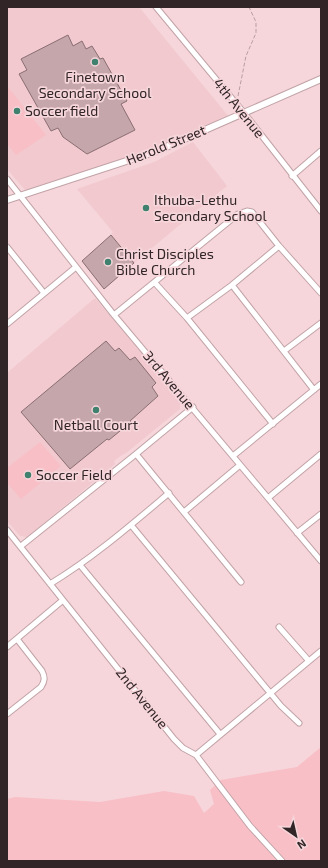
<svg xmlns="http://www.w3.org/2000/svg" width="328" height="868" viewBox="0 0 328 868" font-family="'Exo 2',sans-serif">
	<style>
		.built { fill: #f1c9ce }
		.green { fill: #f8bfc7 }
		.building { fill: #c5a7ab; stroke: #8a6e72 }
		.lines { fill: none; stroke-linecap: round; stroke-linejoin: round }
		.minor-casing { stroke: #c1a3a7; stroke-width: 7 }
		.tertiary-casing { stroke: #c1a3a7; stroke-width: 8 }
		.path { stroke: #b99fa2; stroke-width: 1; stroke-dasharray: 4 2; stroke-linecap: butt }
		.minor { stroke: #fff; stroke-width: 5 }
		.tertiary { stroke: #fff; stroke-width: 6 }
		.poi-dot { fill: #40806e; stroke: #f6d6da; stroke-width: 1.5 }
		.labels { text-anchor: middle; stroke-width: 3.5; stroke-linejoin: round; paint-order: stroke }
		.poi-label { font-size: 14px; fill: #312527; stroke: #f6d6da; text-anchor: start }
		.street-label { font-size: 14px; fill: #312527; stroke: #f6d6da }
	</style>
	<rect width="100%" height="100%" fill="#f6d6da"/>
	<!-- built -->
	<path class="built" d="M7,7H139L229,117L146,152L25,190L7,169Z
		M193,142L227,186L206,203L134,263L111,235L113,232L77,189L154,162Z
		M95,298L180,399V409L126,453L122,455L114,461L115,464L27,537L20,536L7,521V373Z"/>
	<!-- green -->
	<path class="green" d="M7,86L46,135L16,155L7,144Z
		M40,442L61,466L21,499L7,483V468Z
		M321,747V861H7V799L15,797L100,802L164,791L194,796L204,813L214,804L210,790L221,780L297,767Z"/>
	<!-- building -->
	<path class="building" d="M68,35L73,46L82,41L86,49L92,46L100,59L103,58L127,101L121,104L135,130L87,154L63,137L58,128L51,131L19,74L27,70L21,59Z
		M111,235L134,263L104,289L82,261Z
		M106,341L115,351L119,348L130,360L135,357L156,383L152,387L158,396L130,421L131,422L109,440L107,439L70,469L21,412Z"/>
	<g class="lines">
		<!-- minor casing -->
		<g class="minor-casing">
			<path id="minor" d="M156,7L244,113L321,211
				M292,176L321,151
				M7,179L114,315L321,561
				M7,247L44,293
				M155,283L187,318L273,424
				M232,285L314,390
				M114,315L238,214L247,211L252,212L279,246L321,293
				M187,318L232,285L279,246
				M7,324L76,267
				M284,351L321,323
				M136,454L241,582
				M233,456L321,384
				M268,498L321,454
				M184,512L240,465
				M131,525L281,706L299,723
				M7,530L174,739L183,748L196,755L250,826L282,861
				M297,533L321,514
				M21,546L136,454L193,407
				M80,565L220,734
				M50,584C93,558 131,525 169,493
				M279,627L309,661
				M7,647L63,600
				M7,714L41,687C45,681 45,677 42,671L17,639
				M196,755L321,651"/>
		</g>
		<!-- tertiary casing -->
		<g class="tertiary-casing">
			<path id="tertiary" d="M7,200L157,151L321,79"/>
		</g>
		<!-- path -->
		<path class="path" d="M238,96L246,56L256,33V22L249,7"/>
		<!-- minor -->
		<use href="#minor" class="minor"/>
		<!-- tertiary -->
		<use href="#tertiary" class="tertiary"/>
	</g>
	<!-- markers -->
	<g class="poi-dot">
		<circle cx="95" cy="62" r="4"/>
		<circle cx="17" cy="111" r="4"/>
		<circle cx="146" cy="208" r="4"/>
		<circle cx="108" cy="262" r="4"/>
		<circle cx="96" cy="410" r="4"/>
		<circle cx="28" cy="475" r="4"/>
	</g>
	<g class="labels">
		<!-- poi labels -->
		<g class="poi-label">
			<text x="95" y="82" text-anchor="middle">Finetown<tspan x="95" dy="16">Secondary School</tspan></text>
			<text x="25" y="116">Soccer field</text>
			<text x="154" y="205">Ithuba-Lethu<tspan x="154" dy="16">Secondary School</tspan></text>
			<text x="116" y="259">Christ Disciples<tspan x="116" dy="16">Bible Church</tspan></text>
			<text x="96" y="430" text-anchor="middle">Netball Court</text>
			<text x="36" y="480">Soccer Field</text>
		</g>
		<!-- street labels -->
		<g class="street-label">
			<text transform="translate(239 108) rotate(51)" y="5">4th Avenue</text>
			<text transform="translate(166 145) rotate(-22)" y="5">Herold Street</text>
			<text transform="translate(169 380) rotate(50)" y="5">3rd Avenue</text>
			<text transform="translate(142 698) rotate(51)" y="5">2nd Avenue</text>
		</g>
	</g>
	<!-- border -->
	<rect width="328" height="868" fill="none" stroke="#312527" stroke-width="16"/>
	<!-- north arrow -->
	<g transform="translate(296 836) rotate(146)" stroke="#f6d6da" stroke-width="3" paint-order="stroke">
	<path d="M0-3L7 15L0 10L-7 15Z" fill="#312527"/>
	<text y="-6" font-size="11" font-weight="bold" text-anchor="middle" fill="#312527">N</text>
	</g>
</svg>
